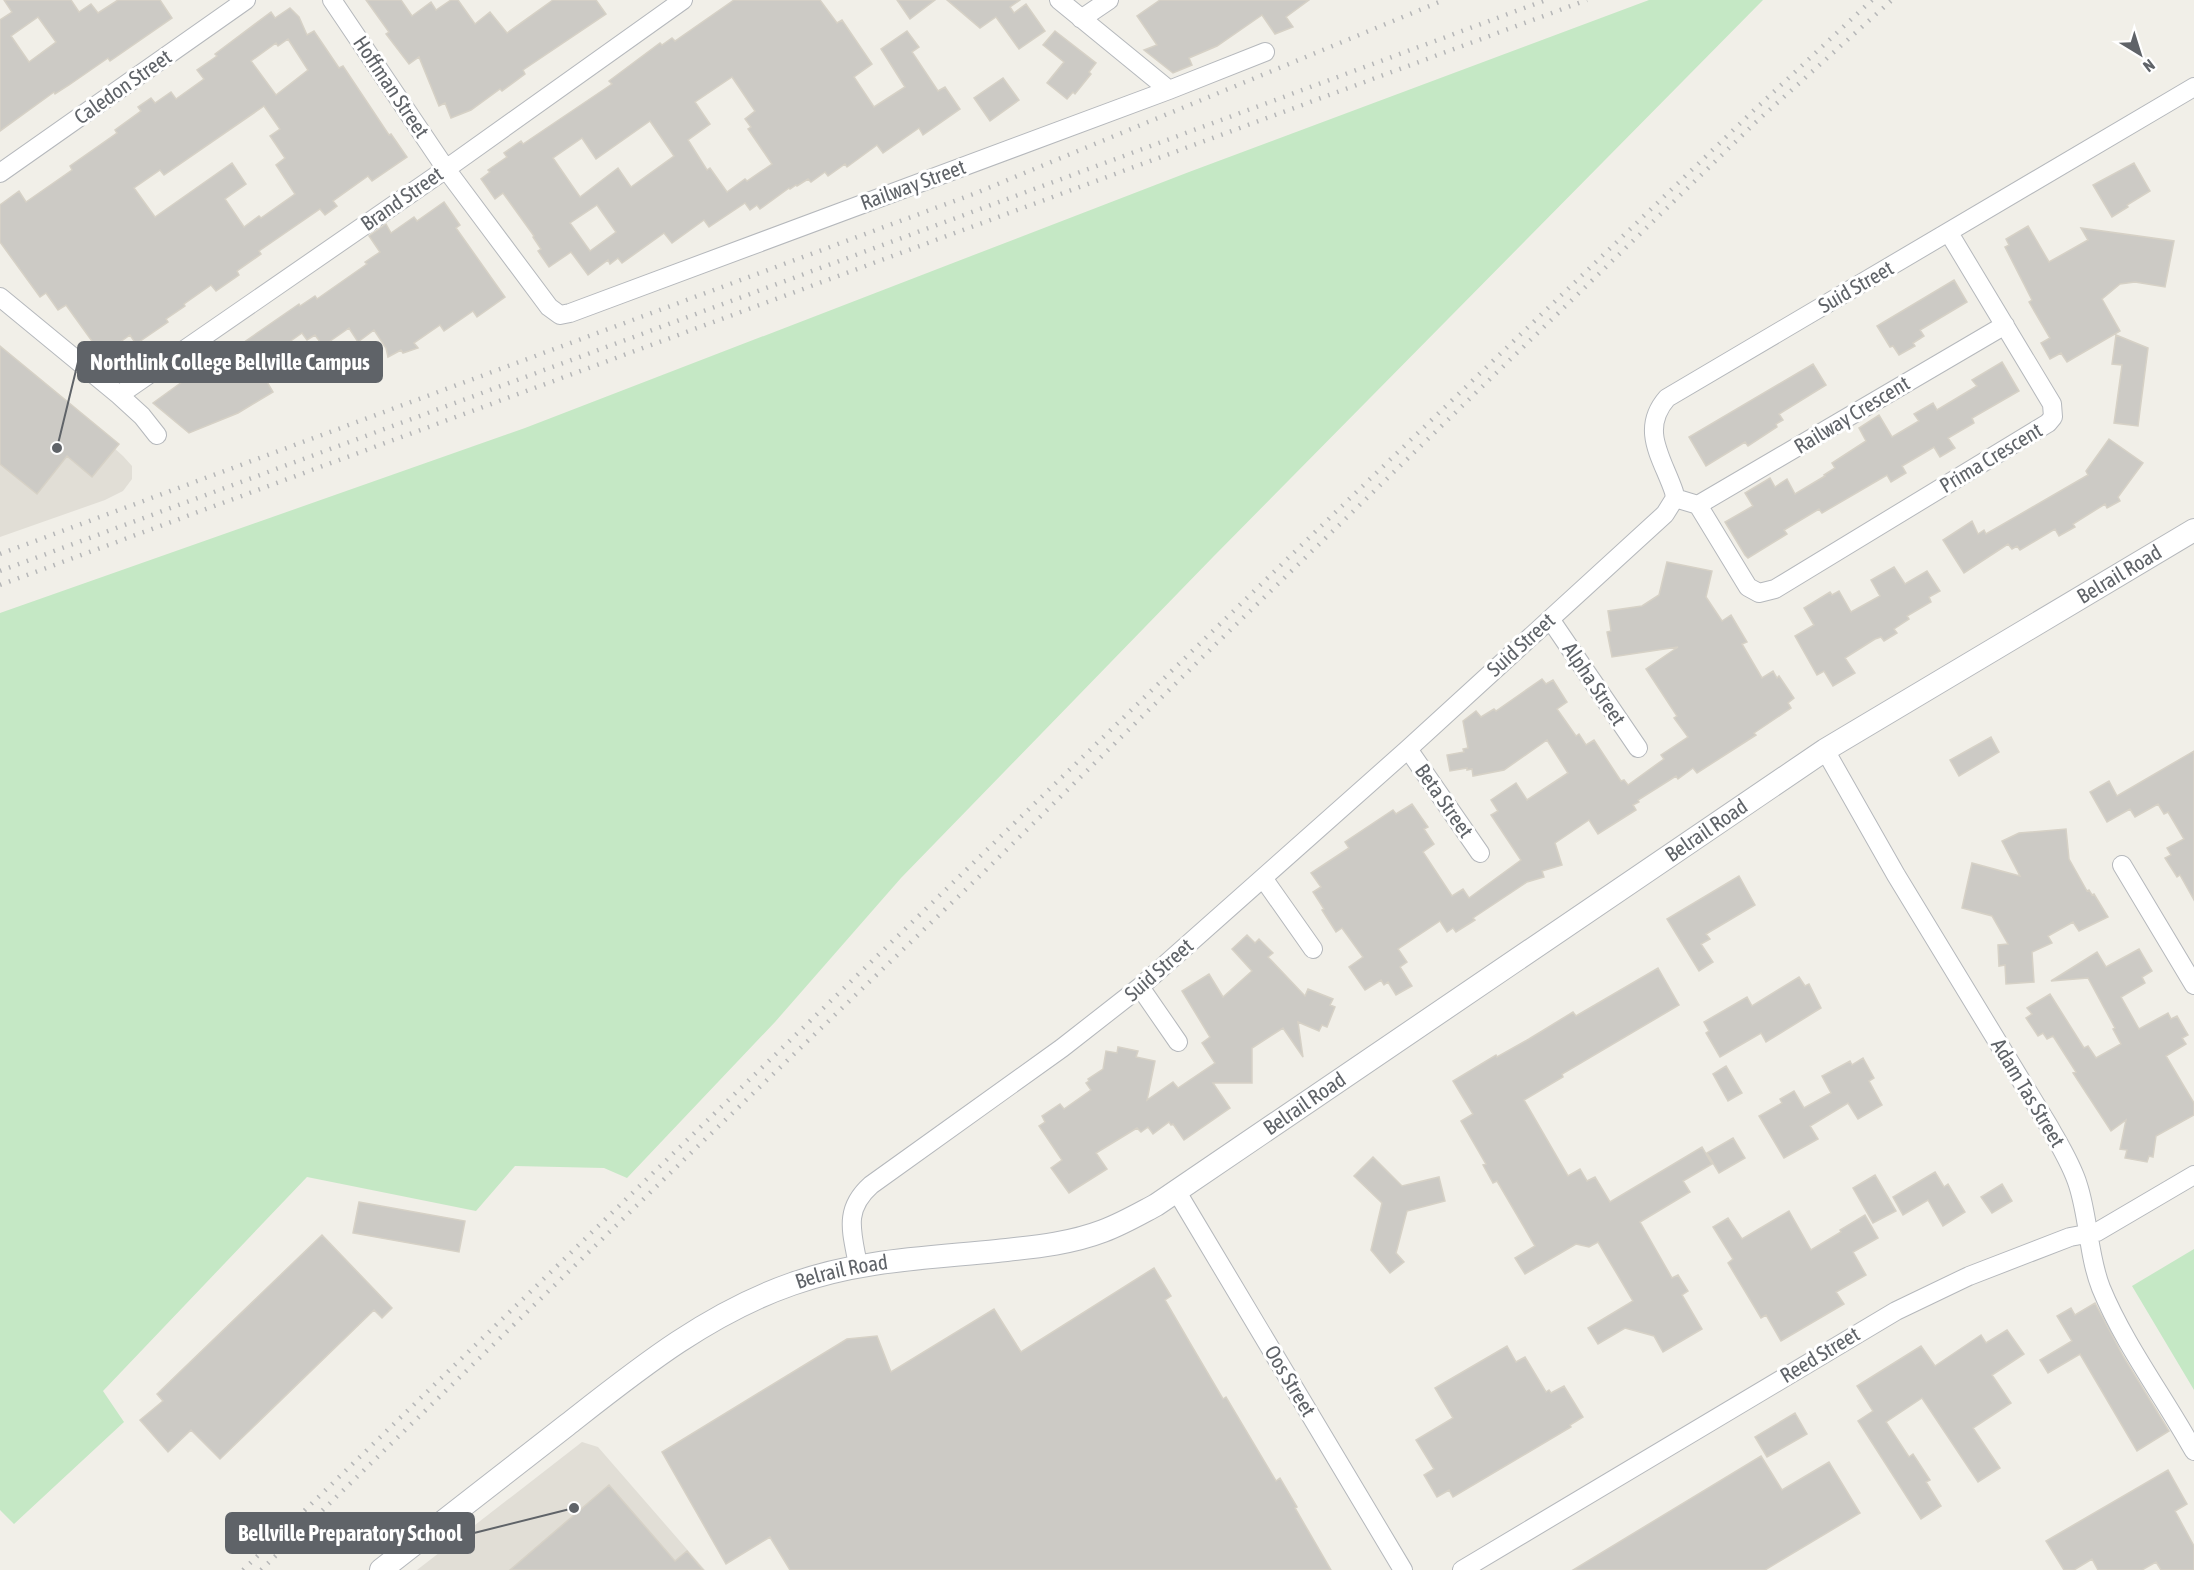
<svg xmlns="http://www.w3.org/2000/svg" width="2194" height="1570" viewBox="0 0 2194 1570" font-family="'Asap Condensed',sans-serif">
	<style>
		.education { fill: #e1ded6 }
		.green { fill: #c5e8c5 }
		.building { fill: #cccac5; stroke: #d6d1c6; stroke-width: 1.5; fill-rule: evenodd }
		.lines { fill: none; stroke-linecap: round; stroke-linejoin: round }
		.minor-casing { stroke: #b5b8bc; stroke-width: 20 }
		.tertiary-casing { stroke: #b5b8bc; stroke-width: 24 }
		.minor { stroke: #fff; stroke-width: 18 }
		.tertiary { stroke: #fff; stroke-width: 22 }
		.rail { stroke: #b6b7b8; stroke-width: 4.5; stroke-dasharray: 1.5 8; stroke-linecap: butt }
		.labels { text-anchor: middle; stroke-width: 6; stroke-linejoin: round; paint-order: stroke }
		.street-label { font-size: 21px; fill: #5f6368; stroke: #fff }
		.leader { fill: none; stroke: #5f6368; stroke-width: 2 }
		.callout-dot { fill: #5f6368; stroke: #fff; stroke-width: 2 }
		.callout { fill: #5f6368; stroke: #5f6368; stroke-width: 2 }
		.callout-label { font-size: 22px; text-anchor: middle; font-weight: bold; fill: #fff }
	</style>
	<rect width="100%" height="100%" fill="#f1efe8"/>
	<!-- education -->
	<path class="education" d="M0,346L123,456L132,466V479L123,491L105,500L0,537Z
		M582,1442L598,1447L705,1570H417Z"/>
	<!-- green -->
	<path class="green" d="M1649,0H1763L1213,557L901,878L775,1022L627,1178L604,1168L515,1166L476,1211L307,1177L103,1391L124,1422L14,1524L0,1510V613L525,428L1189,172Z
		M2194,1249V1390L2132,1286Z"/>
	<!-- building -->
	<path class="building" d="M4,0H71L79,12L91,4L98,13L118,0H160L172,18L110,61L108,58L69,85L55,94L54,92L0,131V20L12,12ZM38,17L56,42L29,62L11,36Z
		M366,0H401L412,16L431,2L436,10L451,0H458L475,24L490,12L507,33L553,0H596L606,14L523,70L525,74L502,91L500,89L471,110L451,118L445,103L439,106L419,57L409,64L386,34L389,32Z
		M734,0H820L837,23L842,20L872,64L854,77L874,107L905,87L881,49L907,31L919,47L912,52L938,91L945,87L960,109L923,135L919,128L883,153L877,145L847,167L845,164L828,176L825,172L811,182L808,179L797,186L796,185L790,189L789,188L760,209L757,205L750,210L745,203L709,227L704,220L672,243L664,233L622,263L618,258L610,264L608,260L588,275L571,252L549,267L538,251L541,249L533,237L534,236L503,193L495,199L481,179L490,172L488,170L507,157L504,153L521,141L523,144L612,84L609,81L660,43L662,45L672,38L675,41ZM732,77L755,111L745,119L751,127L748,129L772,164L747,181L745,179L727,192L710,168L707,170L688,140L710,124L695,102ZM650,121L674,156L631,187L618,168L580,197L553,158L582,138L596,159ZM597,205L616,232L590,251L570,223Z
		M897,0H935L910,19Z
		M947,0H1020L1010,7L1014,13L1026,4L1045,31L1019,49L996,17L980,28Z
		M1160,0H1309L1286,17L1293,27L1275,34L1262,15L1217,46L1189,58L1192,65L1173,73L1144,50L1157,45L1137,16Z
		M290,8L299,17L307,35L314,31L339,68L343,66L389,135L391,134L407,157L372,181L368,176L333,201L337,206L325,215L320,209L259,251L261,254L237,271L239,275L216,291L211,285L184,304L185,306L166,319L168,322L136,344L130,335L102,355L66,305L58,310L46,293L40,297L0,242V205L19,191L26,202L72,170L70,166L117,133L115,130L141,111L138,107L151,98L155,103L171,92L176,99L204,79L197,70L217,56L215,54L271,12L275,18ZM288,39L308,70L276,95L251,61L276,43L278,46ZM264,106L280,129L270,136L285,158L276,165L295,194L261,218L259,216L244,227L225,199L246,184L232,163L155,217L134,188L160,170L164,175Z
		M1055,31L1096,63L1089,72L1091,74L1075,94L1073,92L1067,99L1047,83L1064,62L1043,45Z
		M1003,78L1019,100L990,121L974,98Z
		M2134,163L2150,191L2127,205L2128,207L2112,217L2093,185Z
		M444,202L460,225L456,228L505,297L477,317L473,311L444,331L440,325L414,343L418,348L403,353L401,350L388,357L386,348L374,330L358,342L349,328L323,346L315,335L307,340L302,333L257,365L273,392L238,413L189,433L153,403L222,353L224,356L299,304L300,306L315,296L317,299L367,264L365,262L380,252L369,236L386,224L391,233L414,217L417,221Z
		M2028,226L2049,262L2088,240L2081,228L2174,241L2165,287L2135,282L2120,284L2102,299L2120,331L2067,362L2061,353L2050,359L2041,343L2050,338L2029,302L2032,300L2005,247L2009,245L2006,239Z
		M1954,280L1967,302L1920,330L1924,336L1913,343L1915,346L1899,355L1893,346L1890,347L1877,326Z
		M2116,335L2148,348L2138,426L2114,423L2122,365L2112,364Z
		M0,346L119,444L92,477L67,456L37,494L0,464Z
		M2002,362L2019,391L1972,418L1974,423L1948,438L1955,448L1940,457L1934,447L1902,466L1906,473L1891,482L1887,475L1822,513L1819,509L1784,530L1787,534L1748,558L1745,555L1725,522L1753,506L1745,493L1770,478L1775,487L1787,479L1795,494L1825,476L1824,475L1835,468L1832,463L1866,441L1859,428L1879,415L1892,437L1919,421L1914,414L1933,403L1937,410L1977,386L1972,380Z
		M1813,364L1826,385L1779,414L1783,420L1776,424L1777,427L1748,446L1745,442L1706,466L1689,437Z
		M2109,439L2143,463L2118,497L2120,501L2107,508L2105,504L2073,524L2075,527L2059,536L2055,529L2020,550L2017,546L2012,549L2008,544L1964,573L1943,540L1972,521L1978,534L1984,530L1986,534L2088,475L2086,471Z
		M1667,562L1712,571L1706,597L1722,621L1731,615L1747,642L1742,644L1762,678L1773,671L1777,678L1779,676L1794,698L1788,703L1791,708L1754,733L1756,735L1697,773L1693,768L1678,779L1676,776L1638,800L1639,802L1633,805L1636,810L1598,834L1589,820L1555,843L1562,865L1542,871L1544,877L1527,882L1473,918L1475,920L1456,932L1453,928L1447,932L1440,921L1398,949L1407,962L1400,967L1412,986L1396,995L1388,982L1384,985L1381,980L1365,990L1349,967L1363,957L1342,928L1336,932L1322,910L1324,909L1313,892L1321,887L1311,873L1349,848L1345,842L1393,810L1396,814L1412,804L1428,827L1424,829L1434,844L1423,852L1452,896L1463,889L1469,898L1521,860L1491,815L1498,811L1491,800L1516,783L1527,800L1568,773L1547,740L1504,770L1473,776L1472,769L1467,770V768L1450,771L1447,755L1464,752L1463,749L1468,748L1463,721L1476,711L1481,717L1494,709L1496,711L1542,679L1546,684L1553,680L1567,702L1557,709L1576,736L1579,734L1586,745L1594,740L1621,781L1624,780L1628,785L1664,759L1661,755L1688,737L1674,718L1677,716L1646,669L1678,647L1612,657L1607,632L1611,631L1608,611L1642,606L1659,595Z
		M1894,567L1905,584L1927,571L1940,591L1929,597L1931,602L1907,616L1909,619L1894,629L1897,633L1884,641L1881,637L1875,639L1845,658L1855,673L1833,686L1824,671L1817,675L1795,636L1814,625L1804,608L1830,592L1832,595L1839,591L1851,612L1880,596L1871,580Z
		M1991,737L1999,752L1959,776L1950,760Z
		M2194,751V900L2180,875L2177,877L2165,858L2171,855L2167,848L2184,839L2168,812L2164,814L2158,804L2135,817L2130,809L2107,822L2090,792L2109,781L2117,796Z
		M2066,829L2069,859L2087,891L2089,890L2092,895L2094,894L2108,917L2079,931L2073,922L2048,936L2052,943L2032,952L2034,982L2006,984L2005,965L1999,966L1998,945L2008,944L1992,916L1962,908L1972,863L2020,876L2002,841L2019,833Z
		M1739,876L1755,905L1706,934L1710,939L1701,944L1713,962L1699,971L1667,919Z
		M1247,935L1255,943L1259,939L1273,953L1268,957L1305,996L1308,989L1333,999L1330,1005L1335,1007L1327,1027L1322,1025L1319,1031L1298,1022L1303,1057L1283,1028L1252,1048V1083H1213L1230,1108L1184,1140L1173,1124L1171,1125L1169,1122L1153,1134L1148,1127L1141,1132L1137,1128L1096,1153L1107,1169L1069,1193L1051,1168L1062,1160L1039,1126L1045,1122L1042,1116L1060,1104L1064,1109L1091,1090L1086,1083L1089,1081L1088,1079L1103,1069L1106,1051L1117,1053L1118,1047L1138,1051L1136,1057L1155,1061L1147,1100L1173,1082L1178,1088L1215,1063L1202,1043L1210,1037L1182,991L1209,974L1223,997L1252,971L1232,949Z
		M2139,949L2152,971L2142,977L2145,983L2121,997L2139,1029L2168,1013L2171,1019L2177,1016L2188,1035L2182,1038L2186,1044L2166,1056L2194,1103V1115L2156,1136L2153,1157L2149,1156L2147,1162L2125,1158L2127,1150L2120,1149L2126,1120L2111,1131L2073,1073L2076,1072L2053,1036L2047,1039L2043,1033L2038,1036L2026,1018L2032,1014L2027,1008L2050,994L2084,1048L2088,1046L2096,1058L2121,1044L2113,1029L2115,1028L2088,978L2051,981L2097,952L2106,967Z
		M1658,968L1679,1005L1562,1074L1563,1077L1524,1100L1568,1176L1580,1169L1587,1181L1595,1177L1610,1202L1702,1147L1712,1164L1683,1181L1690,1192L1640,1222L1672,1278L1678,1275L1688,1291L1682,1295L1702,1329L1663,1352L1654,1336L1625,1328L1598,1344L1588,1328L1633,1301L1598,1242L1589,1247L1576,1244L1525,1274L1515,1258L1535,1246L1497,1181L1493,1183L1483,1165L1486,1164L1461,1121L1473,1114L1453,1081L1496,1055L1497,1057L1529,1039L1573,1012L1576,1016Z
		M1799,977L1805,986L1809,984L1821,1008L1766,1042L1761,1033L1720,1057L1706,1033L1709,1031L1704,1022L1747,997L1752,1006Z
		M1863,1058L1874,1078L1869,1081L1882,1105L1858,1119L1848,1103L1810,1126L1818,1139L1784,1158L1759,1116L1782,1103L1780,1099L1794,1091L1804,1108L1831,1093L1822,1076L1850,1061L1852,1065Z
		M1726,1066L1742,1093L1728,1101L1713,1074Z
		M1733,1138L1745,1158L1719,1173L1707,1153Z
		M1373,1157L1402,1186L1439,1177L1445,1201L1407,1211L1396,1253L1404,1262L1390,1273L1371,1250L1382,1203L1354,1176Z
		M1935,1172L1944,1187L1948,1184L1965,1212L1943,1226L1928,1200L1903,1215L1893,1197Z
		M1875,1175L1896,1211L1873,1223L1853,1188Z
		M2002,1184L2012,1201L1992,1213L1981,1197Z
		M359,1202L465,1221L459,1252L353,1233Z
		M1789,1211L1811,1250L1841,1232L1840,1230L1865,1215L1878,1238L1853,1252L1866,1275L1836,1292L1844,1304L1781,1341L1766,1315L1761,1318L1728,1263L1733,1259L1713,1227L1728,1218L1742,1239Z
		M322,1235L392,1308L382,1318L374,1310L220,1459L191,1430L168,1452L140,1420L163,1401L157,1394Z
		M1154,1268L1171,1296L1165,1300L1190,1343L1223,1399L1226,1397L1276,1481L1280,1478L1297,1507L1295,1508L1331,1570H790L770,1537L726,1564L662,1452L847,1339L877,1336L891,1372L994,1309L1021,1352Z
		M2095,1303L2123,1356L2169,1431L2137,1451L2080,1354L2048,1373L2040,1360L2072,1341L2057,1316L2071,1308L2075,1315Z
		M2007,1330L2024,1354L1992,1375L2011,1403L1973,1428L2000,1468L1978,1482L1922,1398L1886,1422L1909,1457L1913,1454L1930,1480L1926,1482L1941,1506L1921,1519L1858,1421L1873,1411L1857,1386L1921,1346L1935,1366L1981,1335L1986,1343Z
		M1507,1346L1516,1362L1525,1357L1546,1392L1549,1390L1551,1393L1564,1386L1583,1417L1570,1425L1571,1427L1453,1497L1449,1490L1437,1497L1424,1475L1434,1469L1416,1440L1453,1418L1435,1388Z
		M1795,1413L1807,1434L1767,1457L1755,1437Z
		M1761,1456L1782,1490L1829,1462L1860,1513L1765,1570H1573Z
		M2168,1470L2187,1504L2175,1511L2194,1546V1570H2161L2156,1562L2142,1570H2098L2092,1559L2074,1570H2064L2046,1541Z
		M609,1485L675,1561L687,1551L703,1570H510Z"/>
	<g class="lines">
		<!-- minor casing -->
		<g class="minor-casing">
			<path id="minor" d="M332,0L446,169L549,307L560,315L570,313L1169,90L1265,52
				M1059,0L1169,90
				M1081,19L1109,0
				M0,173L246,0
				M0,297L119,395L142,416L157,435
				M119,395L446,169L683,0
				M1675,498L1698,505L1748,587L1759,593L1775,589L2048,423L2053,417L2052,404L1949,233
				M1698,505L2005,325
				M1550,619L1638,748
				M1408,749L1480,853
				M1825,750L1896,875L2050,1128C2060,1146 2072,1165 2078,1185C2089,1219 2088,1255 2101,1288C2124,1344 2164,1397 2194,1451
				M2122,865L2194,985
				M1263,878L1313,949
				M1140,987L1178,1042
				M1177,1192L1403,1570
				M858,1265C852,1232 843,1210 871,1185L1062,1048L1140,987L1408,749L1665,514L1675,498L1674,492C1663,459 1639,430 1667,398L2194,87
				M1462,1570L1896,1311L1969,1276L2070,1237L2097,1232L2194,1175"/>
		</g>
		<!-- tertiary casing -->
		<g class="tertiary-casing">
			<g id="tertiary">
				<path id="s1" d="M381,1570C443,1522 505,1473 567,1425C637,1370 706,1314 792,1284C858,1260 928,1258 997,1251C1033,1247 1069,1244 1103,1231C1122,1224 1139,1214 1156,1205L1825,750L2194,530"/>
			</g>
		</g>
		<!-- minor -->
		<use href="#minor" class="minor"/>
		<!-- tertiary -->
		<use href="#tertiary" class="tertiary"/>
		<!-- rail -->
		<path class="rail" d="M0,554L976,193L1444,0
			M0,571L1546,0
			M0,585L1587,0
			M243,1570L1345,503L1751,113L1872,0
			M261,1570L693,1151L985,871L1217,643L1756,122L1892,0"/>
	</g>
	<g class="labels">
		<!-- street labels -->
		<g class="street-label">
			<text transform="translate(123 87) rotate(-35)" y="7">Caledon Street</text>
			<text transform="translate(391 87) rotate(56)" y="7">Hoffman Street</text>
			<text transform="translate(913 185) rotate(-20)" y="7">Railway Street</text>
			<text transform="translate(402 199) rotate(-35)" y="7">Brand Street</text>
			<text transform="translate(1856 287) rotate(-30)" y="7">Suid Street</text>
			<text transform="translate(1852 415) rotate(-31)" y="7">Railway Crescent</text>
			<text transform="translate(1991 458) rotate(-31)" y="7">Prima Crescent</text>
			<text dy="7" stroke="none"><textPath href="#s1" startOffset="2030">Belrail Road</textPath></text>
			<text transform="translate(1521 645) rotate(-42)" y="7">Suid Street</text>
			<text transform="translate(1594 684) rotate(56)" y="7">Alpha Street</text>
			<text transform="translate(1444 801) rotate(55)" y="7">Beta Street</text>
			<text dy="7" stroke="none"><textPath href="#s1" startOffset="1544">Belrail Road</textPath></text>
			<text transform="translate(1159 970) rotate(-41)" y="7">Suid Street</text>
			<text transform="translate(2028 1093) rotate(59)" y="7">Adam Tas Street</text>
			<text dy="7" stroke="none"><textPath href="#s1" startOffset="1058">Belrail Road</textPath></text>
			<text dy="7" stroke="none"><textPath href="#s1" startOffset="554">Belrail Road</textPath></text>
			<text transform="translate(1820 1355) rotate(-31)" y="7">Reed Street</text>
			<text transform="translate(1290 1381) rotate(59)" y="7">Oos Street</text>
		</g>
	</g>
	<!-- callouts -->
	<path class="leader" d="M57 448L78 362M574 1508L474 1533"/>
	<g class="callout-dot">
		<circle cx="57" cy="448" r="6"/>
		<circle cx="574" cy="1508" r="6"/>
	</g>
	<g class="callout">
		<rect x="78" y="342" width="304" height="40" rx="6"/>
		<rect x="226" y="1513" width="248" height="40" rx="6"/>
	</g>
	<g class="callout-label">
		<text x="230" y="370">Northlink College Bellville Campus</text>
		<text x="350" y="1541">Bellville Preparatory School</text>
	</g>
	<!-- north arrow -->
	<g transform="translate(2140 54) rotate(142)" stroke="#ffffff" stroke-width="4.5" paint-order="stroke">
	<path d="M0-4.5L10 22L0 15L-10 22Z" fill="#5f6368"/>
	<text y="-9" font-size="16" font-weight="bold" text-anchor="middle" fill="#5f6368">N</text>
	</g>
</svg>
